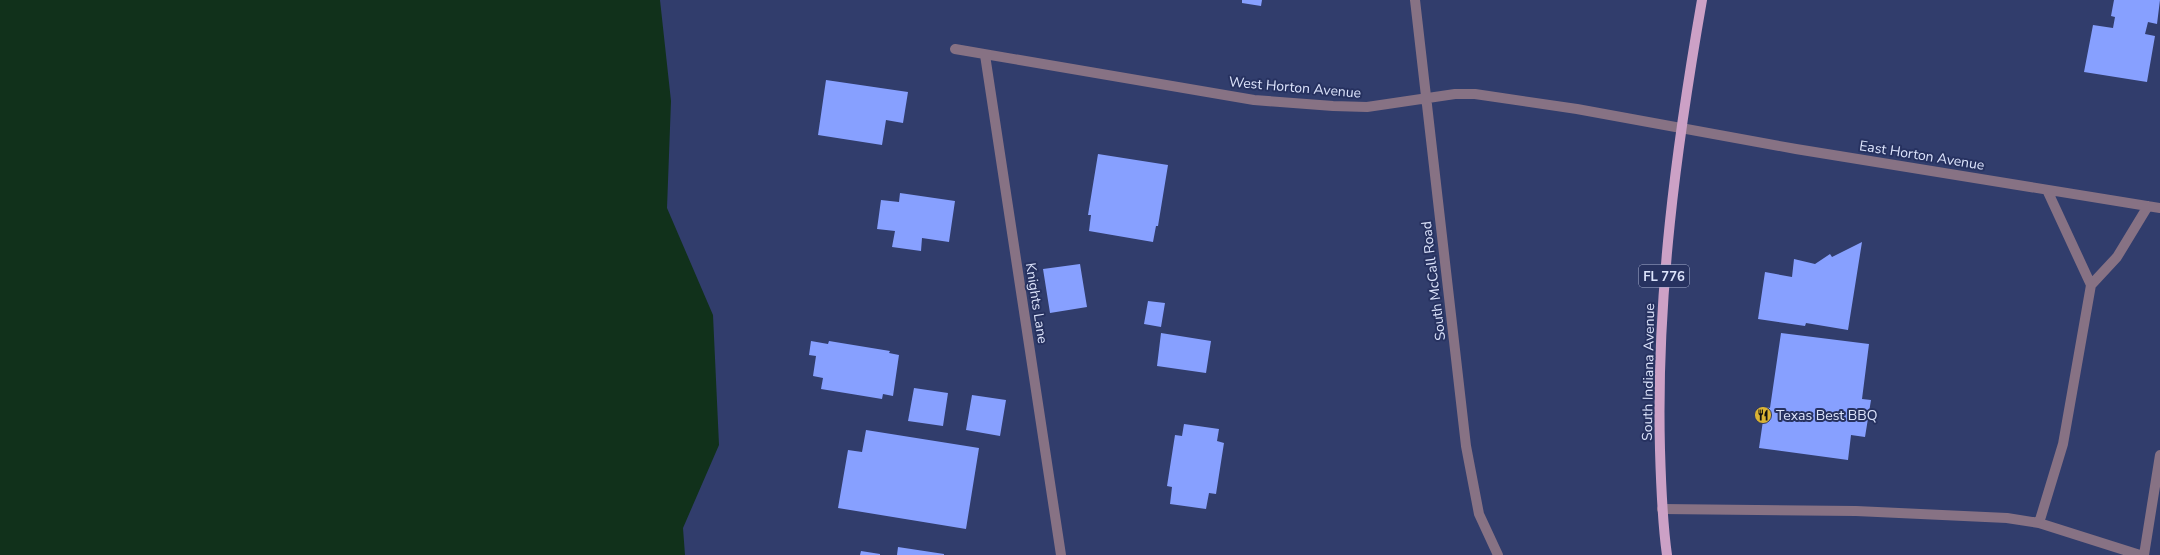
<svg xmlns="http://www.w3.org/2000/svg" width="2160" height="555" viewBox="0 0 2160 555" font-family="'Nunito Sans',sans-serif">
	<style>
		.water { fill: #11311b }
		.building { fill: #87a0ff }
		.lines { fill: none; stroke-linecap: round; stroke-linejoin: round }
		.minor { stroke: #877284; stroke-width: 10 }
		.major { stroke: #cca1c6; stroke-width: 10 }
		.labels { text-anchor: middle; stroke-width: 4; stroke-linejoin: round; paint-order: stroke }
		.shield { fill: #273260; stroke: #a6afcd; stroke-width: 1 }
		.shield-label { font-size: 13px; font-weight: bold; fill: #dde4fc }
		.street-label { font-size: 14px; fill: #dde4fc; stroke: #273260 }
		.poi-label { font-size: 14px; fill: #dde4fc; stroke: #273260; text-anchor: start }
	</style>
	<rect width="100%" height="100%" fill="#313d6c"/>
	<!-- water -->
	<path class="water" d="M0,0H660L671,101L667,208L713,315L719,445L683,528L685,555H0Z"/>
	<!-- building -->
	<path class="building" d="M1242,0H1262L1261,6L1242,3Z
		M2114,0H2160L2157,24L2148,22L2145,34L2155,36L2147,82L2084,72L2093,25L2113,28L2115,17L2111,16Z
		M826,80L908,92L903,123L886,120L882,145L818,135Z
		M1098,154L1168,165L1158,226H1156L1153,242L1089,231L1091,215H1088Z
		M900,193L955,201L949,242L922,238L921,251L892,247L895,231L877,229L881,200L899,202Z
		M1862,242L1848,330L1806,323L1805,326L1758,319L1765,272L1792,277L1794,259L1815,264L1830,254L1832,257Z
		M1080,264L1087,307L1050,313L1043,269Z
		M1148,301L1165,303L1161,327L1144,324Z
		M1161,333L1211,341L1206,373L1157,366Z
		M1781,333L1869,344L1862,399L1871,400L1865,437L1851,435L1848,460L1759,448L1765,407L1770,408Z
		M811,341L828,344L829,341L890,351L889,353L899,355L893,396L883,394L882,399L821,389L823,378L813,376L816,356L809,355Z
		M914,388L948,393L943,426L908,421Z
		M972,395L1006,400L1000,436L966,430Z
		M1184,424L1219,429L1217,441L1224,443L1216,494L1209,493L1206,509L1170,504L1172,487L1167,486L1175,435L1182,436Z
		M866,430L979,448L966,529L838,508L848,450L862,452Z
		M898,547L944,554V555H897Z
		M861,551L880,554V555H860Z"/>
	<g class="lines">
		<!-- minor -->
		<path class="minor" d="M1415,0L1466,446L1479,514L1498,555
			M955,49L1254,100L1333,106L1367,107L1455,94H1475L1577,109L1796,149L2160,208
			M985,55L1061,555
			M2047,190L2091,285
			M1662,509L1856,511L2007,518L2039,523L2140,555
			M2039,523L2063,444L2091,285L2117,257L2148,206
			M2144,555L2160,455"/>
		<!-- major -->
		<path class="major" d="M1667,555C1662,520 1661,485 1660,450C1656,298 1676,149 1702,0"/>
	</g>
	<!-- icons -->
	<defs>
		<g id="restaurant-disc" transform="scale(0.9)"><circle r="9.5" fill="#dab334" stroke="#273260"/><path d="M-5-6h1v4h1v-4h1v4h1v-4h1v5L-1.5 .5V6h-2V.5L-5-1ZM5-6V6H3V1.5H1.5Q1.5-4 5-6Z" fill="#111"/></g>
	</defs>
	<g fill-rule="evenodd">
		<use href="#restaurant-disc" x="1763" y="415"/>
	</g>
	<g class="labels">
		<!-- shield labels -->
		<rect class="shield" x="1639" y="265" width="50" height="22" rx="3"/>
		<g class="shield-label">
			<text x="1664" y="281">FL 776</text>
		</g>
		<!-- street labels -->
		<g class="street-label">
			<text transform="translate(1295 87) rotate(5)" y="5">West Horton Avenue</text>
			<text transform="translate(1922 155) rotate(9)" y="5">East Horton Avenue</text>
			<text transform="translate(1433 281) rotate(-97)" y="5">South McCall Road</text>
			<text transform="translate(1037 303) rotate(81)" y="5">Knights Lane</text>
			<text transform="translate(1648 372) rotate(-89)" y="5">South Indiana Avenue</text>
		</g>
		<!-- poi labels -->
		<g class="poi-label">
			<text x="1776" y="420">Texas Best BBQ</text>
		</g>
	</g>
</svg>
